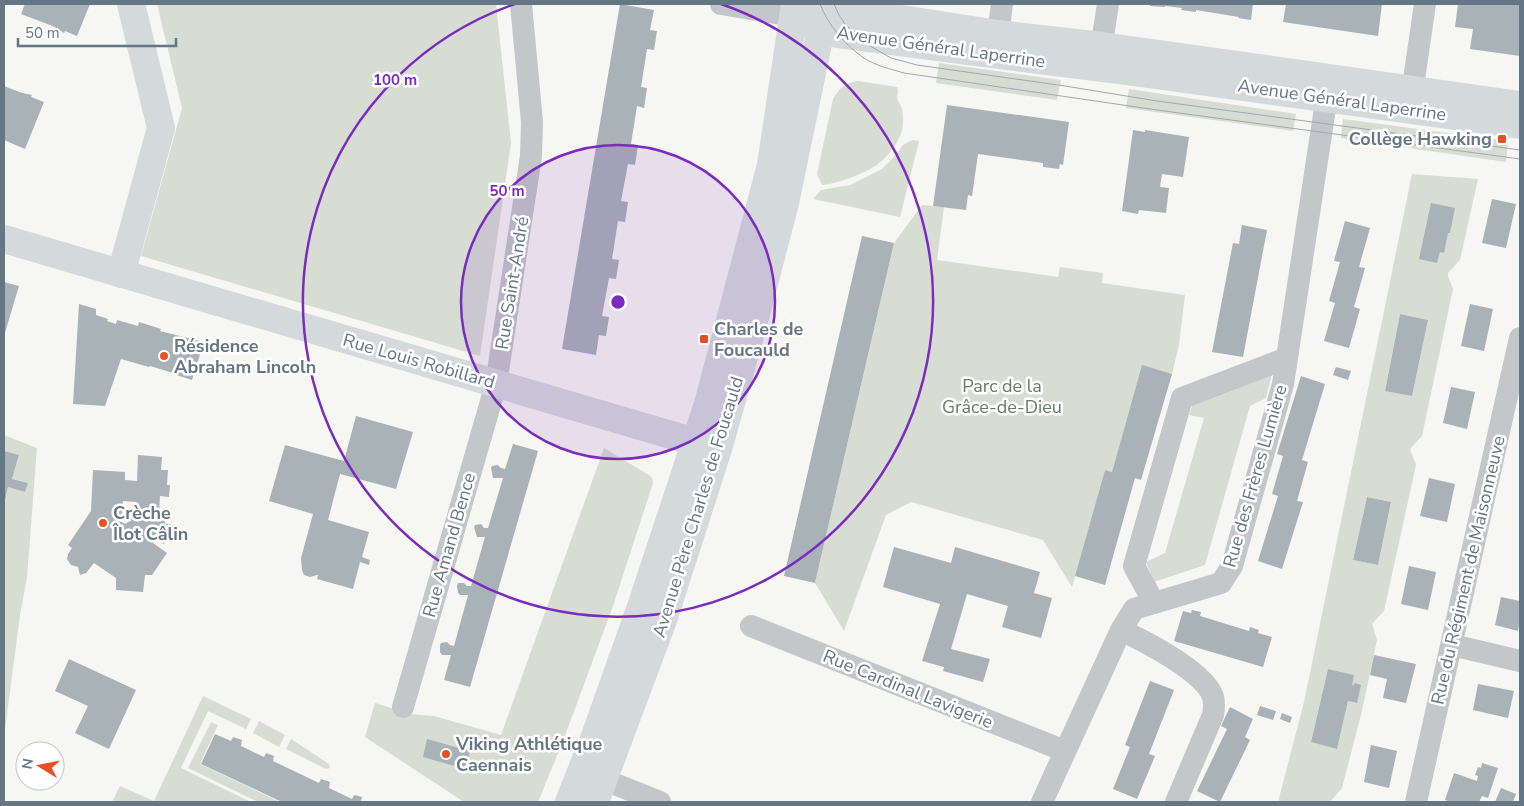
<svg xmlns="http://www.w3.org/2000/svg" width="1524" height="806" viewBox="0 0 1524 806" font-family="'Nunito Sans',sans-serif">
	<style>
		.green { fill: #d7ddd3; fill-rule: evenodd }
		.building { fill: #a9b2b7; fill-rule: evenodd }
		.lines { fill: none; stroke-linecap: round; stroke-linejoin: round }
		.street { stroke: #c3c7ca; stroke-width: 22 }
		.secondary { stroke: #d4d9dc; stroke-width: 28 }
		.tram { stroke: #a2a8ae; stroke-width: 1 }
		.ring { fill: none; stroke: #7b2cbf; stroke-width: 2.5 }
		.poi-dot { fill: #e55024; stroke: #fff; stroke-width: 2 }
		.labels { text-anchor: middle; stroke-width: 5; stroke-linejoin: round; paint-order: stroke }
		.street-label { font-size: 18px; fill: #657684; stroke: #fff }
		.poi-label { font-size: 18px; font-weight: bold; fill: #657684; stroke: #fff; text-anchor: start }
		.park-label { font-size: 18px; fill: #687b63; stroke: #fff }
		.centre { fill: #7b2cbf; stroke: #fff; stroke-width: 2.5 }
		.ring-label { font-size: 15px; text-anchor: middle; font-weight: bold; fill: #7b2cbf; stroke: #fff; stroke-width: 5; stroke-linejoin: round; paint-order: stroke }
	</style>
	<rect width="100%" height="100%" fill="#f6f6f2"/>
	<!-- green -->
	<path class="green" d="M157,4H496L511,143L480,356L141,256L182,108Z
		M939,63L1061,80L1057,100L936,83Z
		M858,81L897,87C899,91 897,94 897,98C898,102 901,105 902,109C903,114 903,120 903,124C902,138 890,155 879,163C868,173 836,184 822,185L817,174L833,99C840,87 845,83 858,81Z
		M1129,89L1296,114L1293,131L1126,108Z
		M1343,119L1508,141L1506,162L1341,138Z
		M912,140L919,141L900,217L813,199L821,190L850,185L882,169L896,155L903,145Z
		M1412,174L1478,179L1460,260L1448,273V276L1453,289L1422,436L1410,449L1416,465L1384,611L1372,624L1377,640L1361,715L1342,788L1330,802H1278L1304,702ZM1400,314L1428,320L1412,396L1385,390ZM1367,497L1391,502L1378,565L1353,560ZM1328,669L1354,675L1352,686L1357,703L1348,701L1337,748L1311,742Z
		M922,205L944,207L937,260L1058,277L1060,267L1103,273L1102,283L1185,295L1179,345L1172,374L1142,366L1112,472L1105,470L1072,587L1043,540L911,502L886,515L844,631L815,583L894,243Z
		M1272,374L1266,398L1250,406L1205,565L1154,582L1146,562L1165,553L1204,418L1189,415L1193,403Z
		M4,435L37,448L27,578L20,615L4,737V506L8,487L25,492L28,483L12,479L19,456L4,451Z
		M604,448L649,475L652,478L653,483L613,606L563,741L538,802H464L365,737L375,703L410,714L434,716L501,735Z
		M203,696L251,719L246,729L208,711L181,768L251,802H112L120,786L154,801Z
		M259,721L285,735L279,747L253,733Z
		M211,722L218,725L200,764L280,802H258L188,768Z
		M291,739L329,764L330,768L326,769L286,749Z"/>
	<!-- building -->
	<path class="building" d="M25,4H90L77,36L65,31L64,33L55,27L21,14Z
		M620,4L654,10L650,30L657,31L654,50L647,49L641,87L647,88L644,108L637,106L631,144L638,145L635,165L628,164L621,201L628,202L625,222L618,221L612,259L619,260L616,279L609,278L602,316L609,317L606,336L599,335L596,355L562,349Z
		M1150,4H1253L1251,20L1238,18L1239,17L1196,10V12L1181,10L1182,8L1165,6V7L1150,6Z
		M1286,4H1382L1378,36L1283,22Z
		M1458,4H1520V56L1470,49L1473,29L1455,27Z
		M4,86L22,93L32,95L31,97L44,102L25,149L4,140Z
		M947,105L1069,122L1063,165L1060,164L1059,169L1043,167V163L978,154L972,196L968,195L966,210L933,206Z
		M1133,130L1145,132V130L1189,137L1183,177L1162,174L1160,187L1169,188L1166,213L1139,210L1138,214L1122,211Z
		M1492,199L1516,204L1506,248L1482,243Z
		M1431,203L1455,208L1450,233H1448L1444,253L1440,252L1437,263L1419,259Z
		M1345,221L1370,228L1359,267L1365,268L1354,307L1360,309L1349,348L1324,341L1335,303L1329,301L1340,262L1334,261Z
		M1242,225L1267,230L1243,357L1212,352L1233,243L1239,244Z
		M862,236L894,243L815,583L784,576Z
		M4,282L19,286L4,336Z
		M79,304L96,309V315L108,319L107,321L116,324L117,320L138,326L139,322L161,329L160,331L204,342L192,380L173,374V373L150,366L149,367L121,359L105,406L73,404Z
		M1470,304L1493,309L1484,351L1461,346Z
		M1400,314L1428,320L1412,396L1385,391Z
		M1142,365L1172,374L1141,480L1135,478L1105,585L1075,576L1105,470L1112,472Z
		M1336,367L1351,371L1348,380L1333,375Z
		M1301,376L1325,384L1302,460L1308,462L1297,501L1303,502L1282,569L1258,561L1278,496L1272,494L1283,456L1277,454Z
		M1451,387L1475,392L1467,429L1443,423Z
		M356,416L413,432L396,489L340,474L328,520L369,532L362,557L370,560L369,565L360,562L353,589L317,579L318,575H317L310,577L304,575L302,570L301,558L313,514L269,501L285,445L344,461Z
		M513,444L538,451L470,687L444,680L451,655H442L440,652V645L441,643L447,642L450,645L454,646L468,595H460L458,593L457,586L458,583H464L467,586H471L485,537H477L474,527L475,525L481,524L484,528H488L503,478H493L491,468L492,466L498,465L501,468L505,469Z
		M4,451L19,455L12,479L28,483L25,492L8,487L4,505Z
		M138,455L162,457L161,470H168L167,485H170L169,497L160,496L159,513H165V524H171V530H169L168,536L164,544L156,540L153,543L167,553L152,575H145L143,592L116,590V578L94,563L86,573L80,575L78,567L71,565L67,559L68,554L72,548L68,545L91,511L93,470L125,472V480L137,481ZM123,501L136,502V510L127,523L125,524L118,520L122,513Z
		M1429,478L1455,484L1447,522L1420,516Z
		M1367,497L1391,502L1378,565L1353,560Z
		M894,547L951,563L955,547L1040,572L1034,593L1052,598L1041,638L1002,627L1008,606L967,594L951,649L990,659L983,682L943,671L944,667L922,661L940,604L883,587Z
		M1409,566L1436,572L1428,610L1401,604Z
		M1501,597L1520,601V618L1518,631L1495,625Z
		M1192,610L1201,612L1200,616L1249,631L1250,627L1259,630L1258,633L1272,637L1263,667L1174,641L1183,611L1191,613Z
		M1374,655L1416,664L1406,703L1383,698L1387,679L1370,675Z
		M69,659L136,690L109,749L75,733L88,706L55,691Z
		M1328,669L1354,675L1352,686L1355,683L1361,685L1357,703L1348,701L1337,749L1311,742Z
		M1150,681L1174,690L1149,754L1155,756L1137,799L1113,789L1130,747L1125,745Z
		M1478,684L1514,691L1508,718L1473,710Z
		M1260,706L1276,711L1273,720L1257,715Z
		M1230,707L1253,719L1245,737L1250,740L1220,802L1197,791L1227,729L1221,726Z
		M1282,713L1292,717L1290,723L1280,719Z
		M215,734L231,741L233,737L242,740L241,746L264,757L266,753L274,756L273,761L319,783L321,779L330,782L329,788L352,799L354,795L362,797L361,802H282L201,764Z
		M427,739L470,751L465,769L423,757Z
		M1371,745L1397,751L1389,788L1364,782Z
		M1482,763L1498,768L1488,798L1482,796L1479,802H1450L1445,800L1454,773L1477,781L1478,776L1475,775L1478,767L1481,768Z
		M1501,788L1516,794L1513,802H1495Z"/>
	<g class="lines">
		<!-- street -->
		<path class="street" d="M721,4L794,16
			M998,34L1002,4
			M1099,62L1108,4
			M1410,107L1425,4
			M1154,603L1134,566L1182,398L1287,358
			M751,626L1065,751
			M1121,630C1144,641 1205,672 1213,697C1215,704 1214,709 1213,715L1176,802
			M1452,645L1520,661
			M403,707L496,384L531,156L532,122L521,4
			M587,773L660,802
			M1042,802L1121,630L1134,609L1221,583L1232,566L1283,384L1329,82
			M1416,802L1520,338"/>
		<!-- secondary -->
		<path class="secondary" d="M815,16L863,13L998,34L1102,46L1520,105
			M806,22L821,29L838,34C934,47 1031,59 1127,71C1258,88 1389,107 1520,125
			M4,239L712,447
			M121,274L161,128L131,4
			M569,802L594,739L642,604L708,404L771,165L795,4
			M595,802L663,620L718,449L753,325L785,203L821,29L832,16L834,4"/>
		<!-- tram -->
		<path class="tram" d="M820,4C828,25 845,45 864,58C876,66 891,69 904,73L1157,110L1520,159
			M834,4L839,15L845,24L865,43L891,58L917,65L1065,86L1157,101L1520,150"/>
	</g>
	<!-- distance rings -->
	<circle cx="618" cy="302" r="157" fill="#7b2cbf" fill-opacity=".12"/>
	<g class="ring">
		<circle cx="618" cy="302" r="157"/>
		<path d="M721 4A315 315 0 1 1 515 4"/>
	</g>
	<!-- markers -->
	<g class="poi-dot">
		<rect x="1497" y="134" width="10" height="10" rx="2.5"/>
		<rect x="699" y="334" width="10" height="10" rx="2.5"/>
		<circle cx="164" cy="356" r="5"/>
		<circle cx="103" cy="523" r="5"/>
		<circle cx="446" cy="754" r="5"/>
	</g>
	<g class="labels">
		<!-- street labels -->
		<g class="street-label">
			<text transform="translate(941 47) rotate(8)" y="6">Avenue Général Laperrine</text>
			<text transform="translate(1342 100) rotate(8)" y="6">Avenue Général Laperrine</text>
			<text transform="translate(512 283) rotate(-81)" y="6">Rue Saint-André</text>
			<text transform="translate(419 361) rotate(16)" y="6">Rue Louis Robillard</text>
			<text transform="translate(1255 476) rotate(-74)" y="6">Rue des Frères Lumière</text>
			<text transform="translate(698 507) rotate(-73)" y="6">Avenue Père Charles de Foucauld</text>
			<text transform="translate(449 545) rotate(-74)" y="6">Rue Amand Bence</text>
			<text transform="translate(1468 570) rotate(-77)" y="6">Rue du Régiment de Maisonneuve</text>
			<text transform="translate(908 689) rotate(22)" y="6">Rue Cardinal Lavigerie</text>
		</g>
		<!-- poi labels -->
		<g class="poi-label">
			<text x="1492" y="145" text-anchor="end">Collège Hawking</text>
			<text x="714" y="335">Charles de<tspan x="714" dy="21">Foucauld</tspan></text>
			<text x="174" y="352">Résidence<tspan x="174" dy="21">Abraham Lincoln</tspan></text>
			<text x="113" y="519">Crèche<tspan x="113" dy="21">Îlot Câlin</tspan></text>
			<text x="456" y="750">Viking Athlétique<tspan x="456" dy="21">Caennais</tspan></text>
		</g>
		<!-- park labels -->
		<g class="park-label">
			<text x="1002" y="392">Parc de la<tspan x="1002" dy="21">Grâce-de-Dieu</tspan></text>
		</g>
	</g>
	<circle cx="618" cy="302" r="8" class="centre"/>
	<g class="ring-label">
		<text x="395" y="85">100 m</text>
		<text x="507" y="196">50 m</text>
	</g>
	<!-- border -->
	<rect width="1524" height="806" fill="none" stroke="#657684" stroke-width="10"/>
	<!-- north arrow -->
	<g transform="translate(40 766) rotate(280)"><circle r="24" fill="#ffffff" stroke="#c1c8ce"/>
	<path d="M0-4L9 19L0 12L-9 19Z" fill="#e55024"/>
	<text y="-8" font-size="14" font-weight="bold" text-anchor="middle" fill="#657684">N</text>
	</g>
	<!-- scale -->
	<path d="M18 38v8h158v-8" fill="none" stroke="#657684" stroke-width="2.5"/>
	<text x="25" y="38" font-size="15" fill="#657684" stroke="#ffffff" stroke-width="4" paint-order="stroke">50 m</text>
</svg>
